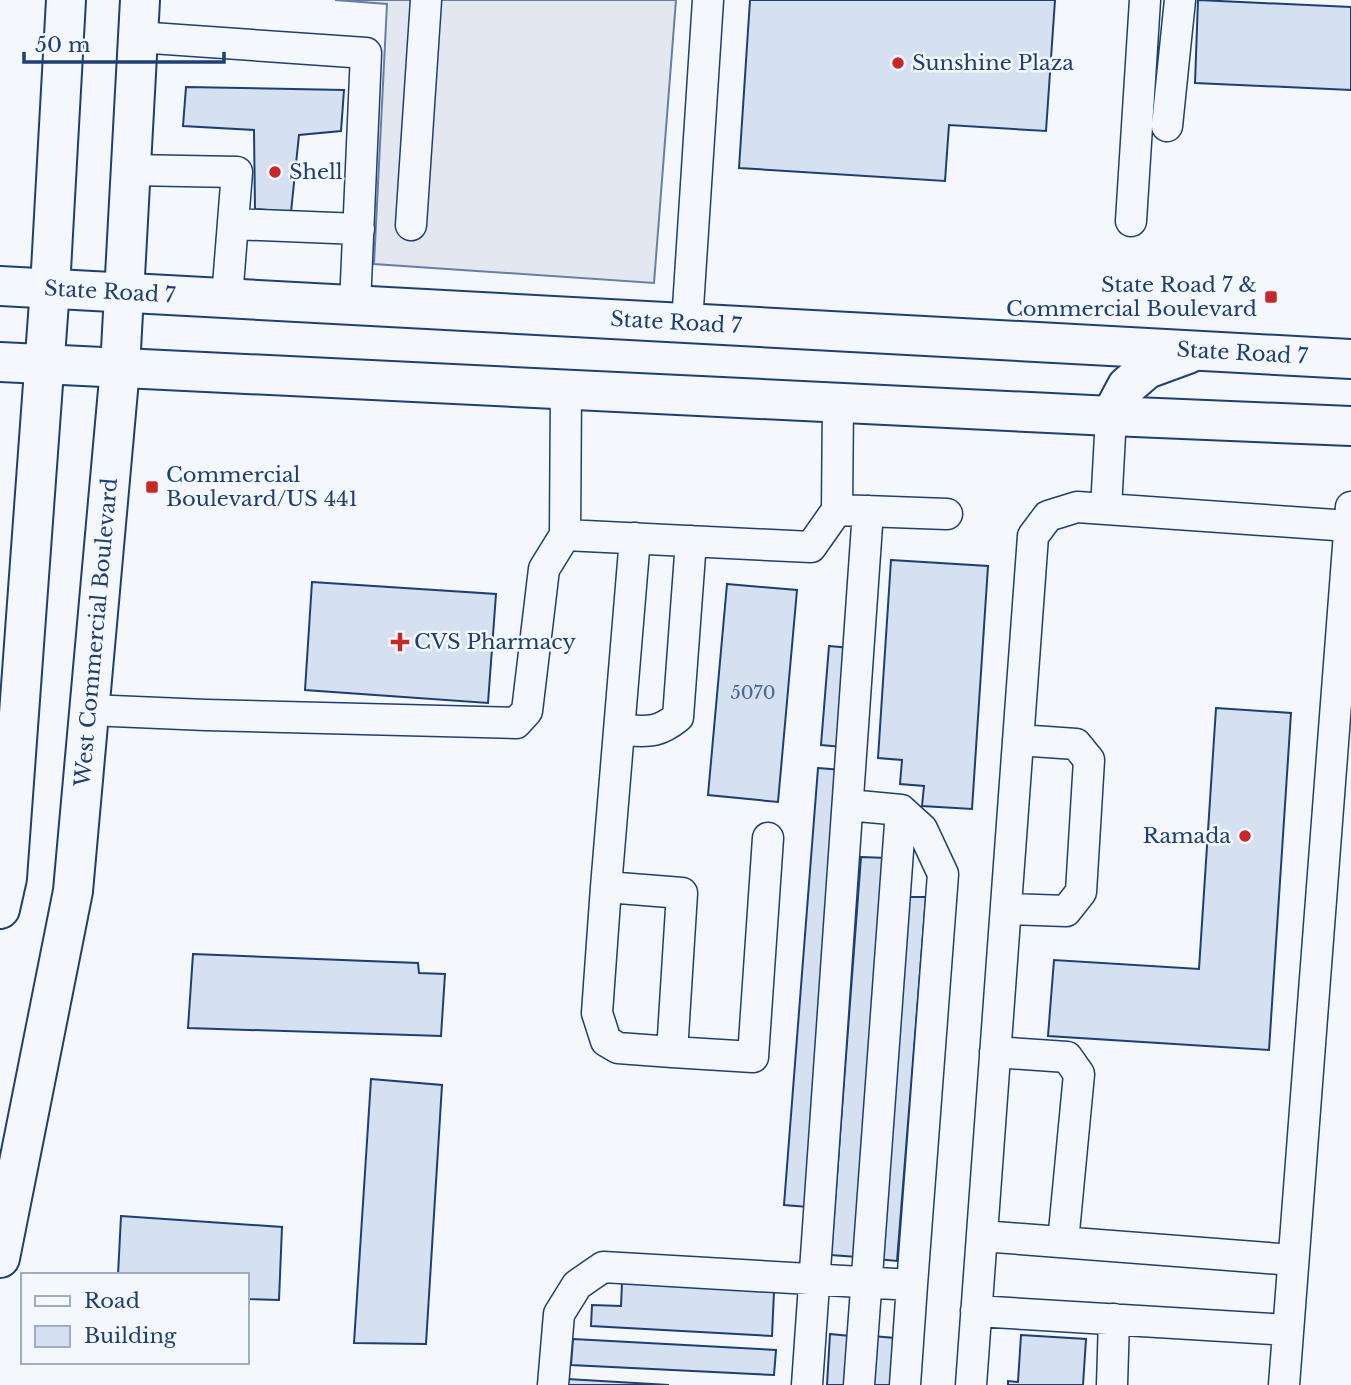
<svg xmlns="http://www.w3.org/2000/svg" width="1351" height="1385" viewBox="0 0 1351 1385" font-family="'Libre Baskerville',serif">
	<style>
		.parking { fill: #e3e8f0; stroke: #687fa3; stroke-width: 2 }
		.building { fill: #d5e0f0; stroke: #1d3f73; stroke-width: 2 }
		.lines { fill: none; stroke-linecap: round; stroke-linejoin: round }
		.minor-casing { stroke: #1d3f73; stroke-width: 33 }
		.major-casing { stroke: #1d3f73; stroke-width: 42 }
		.highway-casing { stroke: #1d3f73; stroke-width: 42 }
		.minor { stroke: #f4f7fb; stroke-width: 30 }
		.major { stroke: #f4f7fb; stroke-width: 38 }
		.highway { stroke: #f4f7fb; stroke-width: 38 }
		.poi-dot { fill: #c62828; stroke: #f4f7fb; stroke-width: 2.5 }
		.labels { text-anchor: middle; stroke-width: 5; stroke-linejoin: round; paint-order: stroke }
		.number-label { font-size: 18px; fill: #4b6792 }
		.poi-label { font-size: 21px; fill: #1d3f73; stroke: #f4f7fb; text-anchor: start }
		.street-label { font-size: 21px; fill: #1d3f73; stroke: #f4f7fb }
	</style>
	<rect width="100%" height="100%" fill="#f4f7fb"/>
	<!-- parking -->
	<path class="parking" d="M335,0H676L654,283L374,264L387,4Z"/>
	<!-- building -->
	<path class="building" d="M750,0H1055L1046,131L949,125L945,181L739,168Z
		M1198,0L1351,7V90L1195,83Z
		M186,87L344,90L341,131L299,135L291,212L255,209L254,130L183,126Z
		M891,560L988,566L972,809L922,806L924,786L900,784L902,760L878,758Z
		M312,582L496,594L488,703L305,690Z
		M727,584L797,590L778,802L708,795Z
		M829,646L851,648L843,747L821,745Z
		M1216,708L1291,713L1269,1050L1048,1036L1054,960L1199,969Z
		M818,768L842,770L808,1207L784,1205Z
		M861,857L887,858L857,1257L831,1255Z
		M902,897H926L897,1261L877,1259Z
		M193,954L418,963L419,973L445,974L441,1036L188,1028Z
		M371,1079L442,1085L426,1344L354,1343Z
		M121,1216L282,1227L279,1300L247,1299V1275H118Z
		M622,1283L774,1291L772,1336L591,1326L592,1305L621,1306Z
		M830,1334L850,1336L846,1385H827Z
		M1021,1335L1086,1339L1083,1385H1008V1381L1018,1382Z
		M872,1336L895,1338L891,1385H868Z
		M573,1339L776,1350L774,1375L571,1365Z
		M567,1379L669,1385H567Z"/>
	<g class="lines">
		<!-- minor casing -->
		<g class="minor-casing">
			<path id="minor" d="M137,37L366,53L355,305
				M1167,126L1180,0
				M130,170L237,172L227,298
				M1131,221L1145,0
				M233,224L359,229
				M411,225L426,0
				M687,323L708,0
				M838,402L837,510L947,514
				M1106,509L1111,416
				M565,535L811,547L837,510
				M635,538L606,887L682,893L672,1052L753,1057L768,838
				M89,710L206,715L516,723L527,711L544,569L565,535L566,389
				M619,730C646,731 656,735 678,717L691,541
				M606,887L597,1013L606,1041L618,1048L672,1052
				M1006,909L1066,911L1081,892L1089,760L1076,744L1018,740
				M995,1052L1067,1057L1079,1074L1063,1242
				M982,1236L1293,1260
				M976,1311L1288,1330
				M553,1385L559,1314L577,1285L603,1267L912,1285L943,874L922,829L901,810L848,805
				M807,1385L868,511
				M859,1385L901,810
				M905,1385L912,1285
				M971,1385L1033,536L1048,516L1077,507L1349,526
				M1112,1385L1114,1319
				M1284,1385L1351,507"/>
		</g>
		<!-- major casing -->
		<g class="major-casing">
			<g id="major">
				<path id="s1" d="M0,286L1351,359"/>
				<path d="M0,362L1111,416L1351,426"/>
				<path d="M1111,416L1127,386L1147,369L1188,354"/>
			</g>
		</g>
		<!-- highway casing -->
		<g class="highway-casing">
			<g id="highway">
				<path d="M0,909L7,878L50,288L66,0"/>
				<path id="s2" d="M0,1258L73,891L120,368L140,0"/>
			</g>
		</g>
		<!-- minor -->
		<use href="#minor" class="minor"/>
		<!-- major -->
		<use href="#major" class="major"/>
		<!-- highway -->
		<use href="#highway" class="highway"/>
	</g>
	<!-- markers -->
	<g class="poi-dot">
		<circle cx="898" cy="63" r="7"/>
		<circle cx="275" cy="172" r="7"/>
		<rect x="1264" y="290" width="14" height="14" rx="3.5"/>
		<rect x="145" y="480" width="14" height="14" rx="3.5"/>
		<path d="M396.5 631.5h7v7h7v7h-7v7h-7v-7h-7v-7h7z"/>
		<circle cx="1245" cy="836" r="7"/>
	</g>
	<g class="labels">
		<!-- number labels -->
		<g class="number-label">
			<text x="753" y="699">5070</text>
		</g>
		<!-- poi labels -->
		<g class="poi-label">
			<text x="912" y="70">Sunshine Plaza</text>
			<text x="289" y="179">Shell</text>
			<text x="1257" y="292" text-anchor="end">State Road 7 &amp;<tspan x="1257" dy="24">Commercial Boulevard</tspan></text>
			<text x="166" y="482">Commercial<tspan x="166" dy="24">Boulevard/US 441</tspan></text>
			<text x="414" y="649">CVS Pharmacy</text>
			<text x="1231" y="843" text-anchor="end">Ramada</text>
		</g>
		<!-- street labels -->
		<g class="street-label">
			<text dy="7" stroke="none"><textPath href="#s1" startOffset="110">State Road 7</textPath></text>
			<text dy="7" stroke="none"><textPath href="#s1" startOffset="677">State Road 7</textPath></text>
			<text dy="7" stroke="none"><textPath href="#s1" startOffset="1244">State Road 7</textPath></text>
			<text dy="7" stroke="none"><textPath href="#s2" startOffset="634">West Commercial Boulevard</textPath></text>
		</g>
	</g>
	<!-- legend -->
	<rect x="21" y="1273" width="228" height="91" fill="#f4f7fb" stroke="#9eadc5" stroke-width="2"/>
	<rect x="35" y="1296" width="35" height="10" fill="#f4f7fb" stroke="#9eadc5" stroke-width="2"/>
	<text x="84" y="1308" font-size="21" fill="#1d3f73">Road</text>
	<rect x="35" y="1326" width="35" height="21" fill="#d5e0f0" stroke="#9eadc5" stroke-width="2"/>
	<text x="84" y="1343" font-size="21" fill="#1d3f73">Building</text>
	<!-- scale -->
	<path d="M24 52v10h200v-10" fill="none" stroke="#1d3f73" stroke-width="3.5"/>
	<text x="35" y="52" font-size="21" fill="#1d3f73" stroke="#f4f7fb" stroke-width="5" paint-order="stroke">50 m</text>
</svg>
